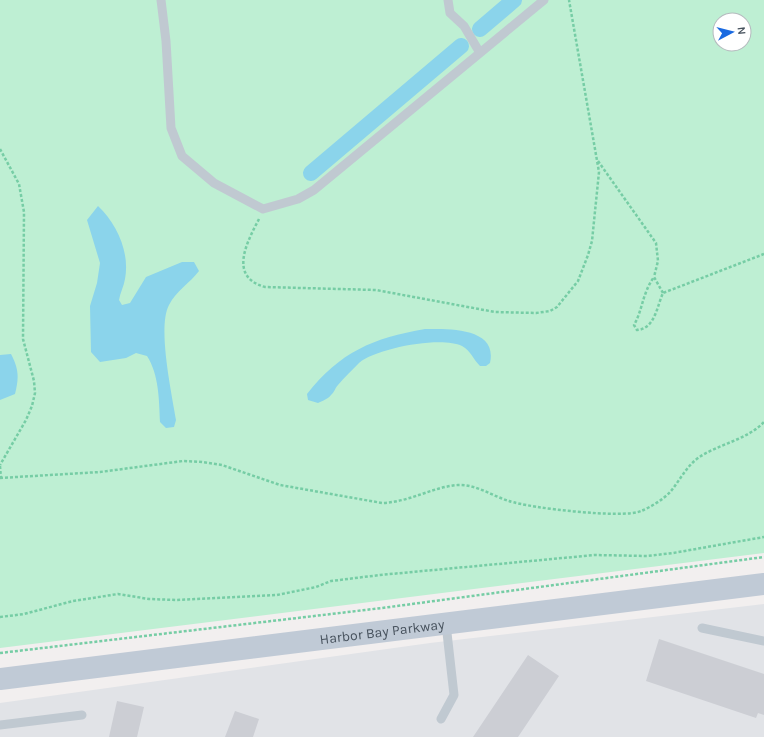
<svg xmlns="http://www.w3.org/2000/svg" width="764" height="737" viewBox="0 0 764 737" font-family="Karla,sans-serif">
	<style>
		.airport { fill: #e1e3e7 }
		.green { fill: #beefd3; fill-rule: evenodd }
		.water { fill: #8bd4eb }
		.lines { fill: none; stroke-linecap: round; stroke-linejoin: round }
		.canal { stroke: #8bd4eb; stroke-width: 16 }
		.building { fill: #ccced4 }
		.path { stroke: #76cda5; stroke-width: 2.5; stroke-dasharray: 3 2; stroke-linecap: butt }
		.service { stroke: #c0c9d1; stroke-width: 9 }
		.secondary { stroke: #c0cad6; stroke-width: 22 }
		.labels { text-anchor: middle; stroke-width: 3.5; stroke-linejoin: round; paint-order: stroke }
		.street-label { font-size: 14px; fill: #47525d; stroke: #fff }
	</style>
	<rect width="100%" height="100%" fill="#f2efef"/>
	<!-- airport -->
	<path class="airport" d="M764,604V737H0V703L430,643Z"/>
	<!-- green -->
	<path class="green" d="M0,0H764V553L0,648ZM720,20H744V44H720Z"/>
	<!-- water -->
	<path class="water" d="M98,206C117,224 130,252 125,279C124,286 120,293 119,300L122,305L130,303L146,277L182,262H194L199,271C190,283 176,291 169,305C157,327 172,394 176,420L174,427L166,428L160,422C159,399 159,375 147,356L136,353L126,358L100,362L91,352L90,306L97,283L100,263L87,220Z
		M425,329C448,329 498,327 490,363L486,366H480C473,359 471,351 462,346C441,336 377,348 359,363C352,370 344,378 338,385C335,388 334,393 331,395C328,399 322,401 318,403L308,400L307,394C340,352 373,338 425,329Z
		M11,354C19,369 19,378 15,394L0,400V355Z"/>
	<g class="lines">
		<!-- canal -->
		<path class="canal" d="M480,29L514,0
			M311,173L461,46"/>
	</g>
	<!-- building -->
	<path class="building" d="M659,639L764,674V715L758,713L756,718L646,681Z
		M528,655L559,676L518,737H473Z
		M117,701L144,707L137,737H109Z
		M235,711L259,719L253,737H225Z"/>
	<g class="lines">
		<!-- path -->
		<path class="path" d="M0,149L19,184L24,212L23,339L34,381L35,393L32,406L26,420L0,465
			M598,161L656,243L658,261L654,277
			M259,219C247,242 228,277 265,287L376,290L495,312L536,313L550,311L557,307L578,281L588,255L592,241L599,172L569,0
			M663,293L654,277C642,294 643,309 634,325L637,330C655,329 657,306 663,293L764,254
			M0,466L1,478
			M0,478L100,472L183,461L202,462L222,465L280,485L382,503C410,502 432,487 458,485C476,484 492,496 509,501C529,508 624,519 641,511C651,507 664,499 671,491C680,480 686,467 698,458C718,444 747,440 764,422
			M0,617L24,614L73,601L118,594L149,599L176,600L277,595L316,587L331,581L380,575L595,555L647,556L673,553L764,537
			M0,653L382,608L764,557"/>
		<!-- service -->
		<path class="service" d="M161,0L166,41L171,128L182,156L214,183L263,209L298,199L314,190L544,0
			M448,0L450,13L464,26L480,53
			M702,628L764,641
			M441,719L454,695L446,624
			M0,725L82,715"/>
		<!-- secondary -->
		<path class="secondary" id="s1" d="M0,679L764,584"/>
	</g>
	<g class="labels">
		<!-- street labels -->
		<g class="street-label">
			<text dy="5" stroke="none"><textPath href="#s1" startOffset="385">Harbor Bay Parkway</textPath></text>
		</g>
	</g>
	<!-- north arrow -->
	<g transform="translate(732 32) rotate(83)"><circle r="19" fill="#ffffff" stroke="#b5babe"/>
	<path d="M0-3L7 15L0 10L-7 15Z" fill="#1a6ae1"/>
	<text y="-6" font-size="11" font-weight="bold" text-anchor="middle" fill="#47525d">N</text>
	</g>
</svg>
